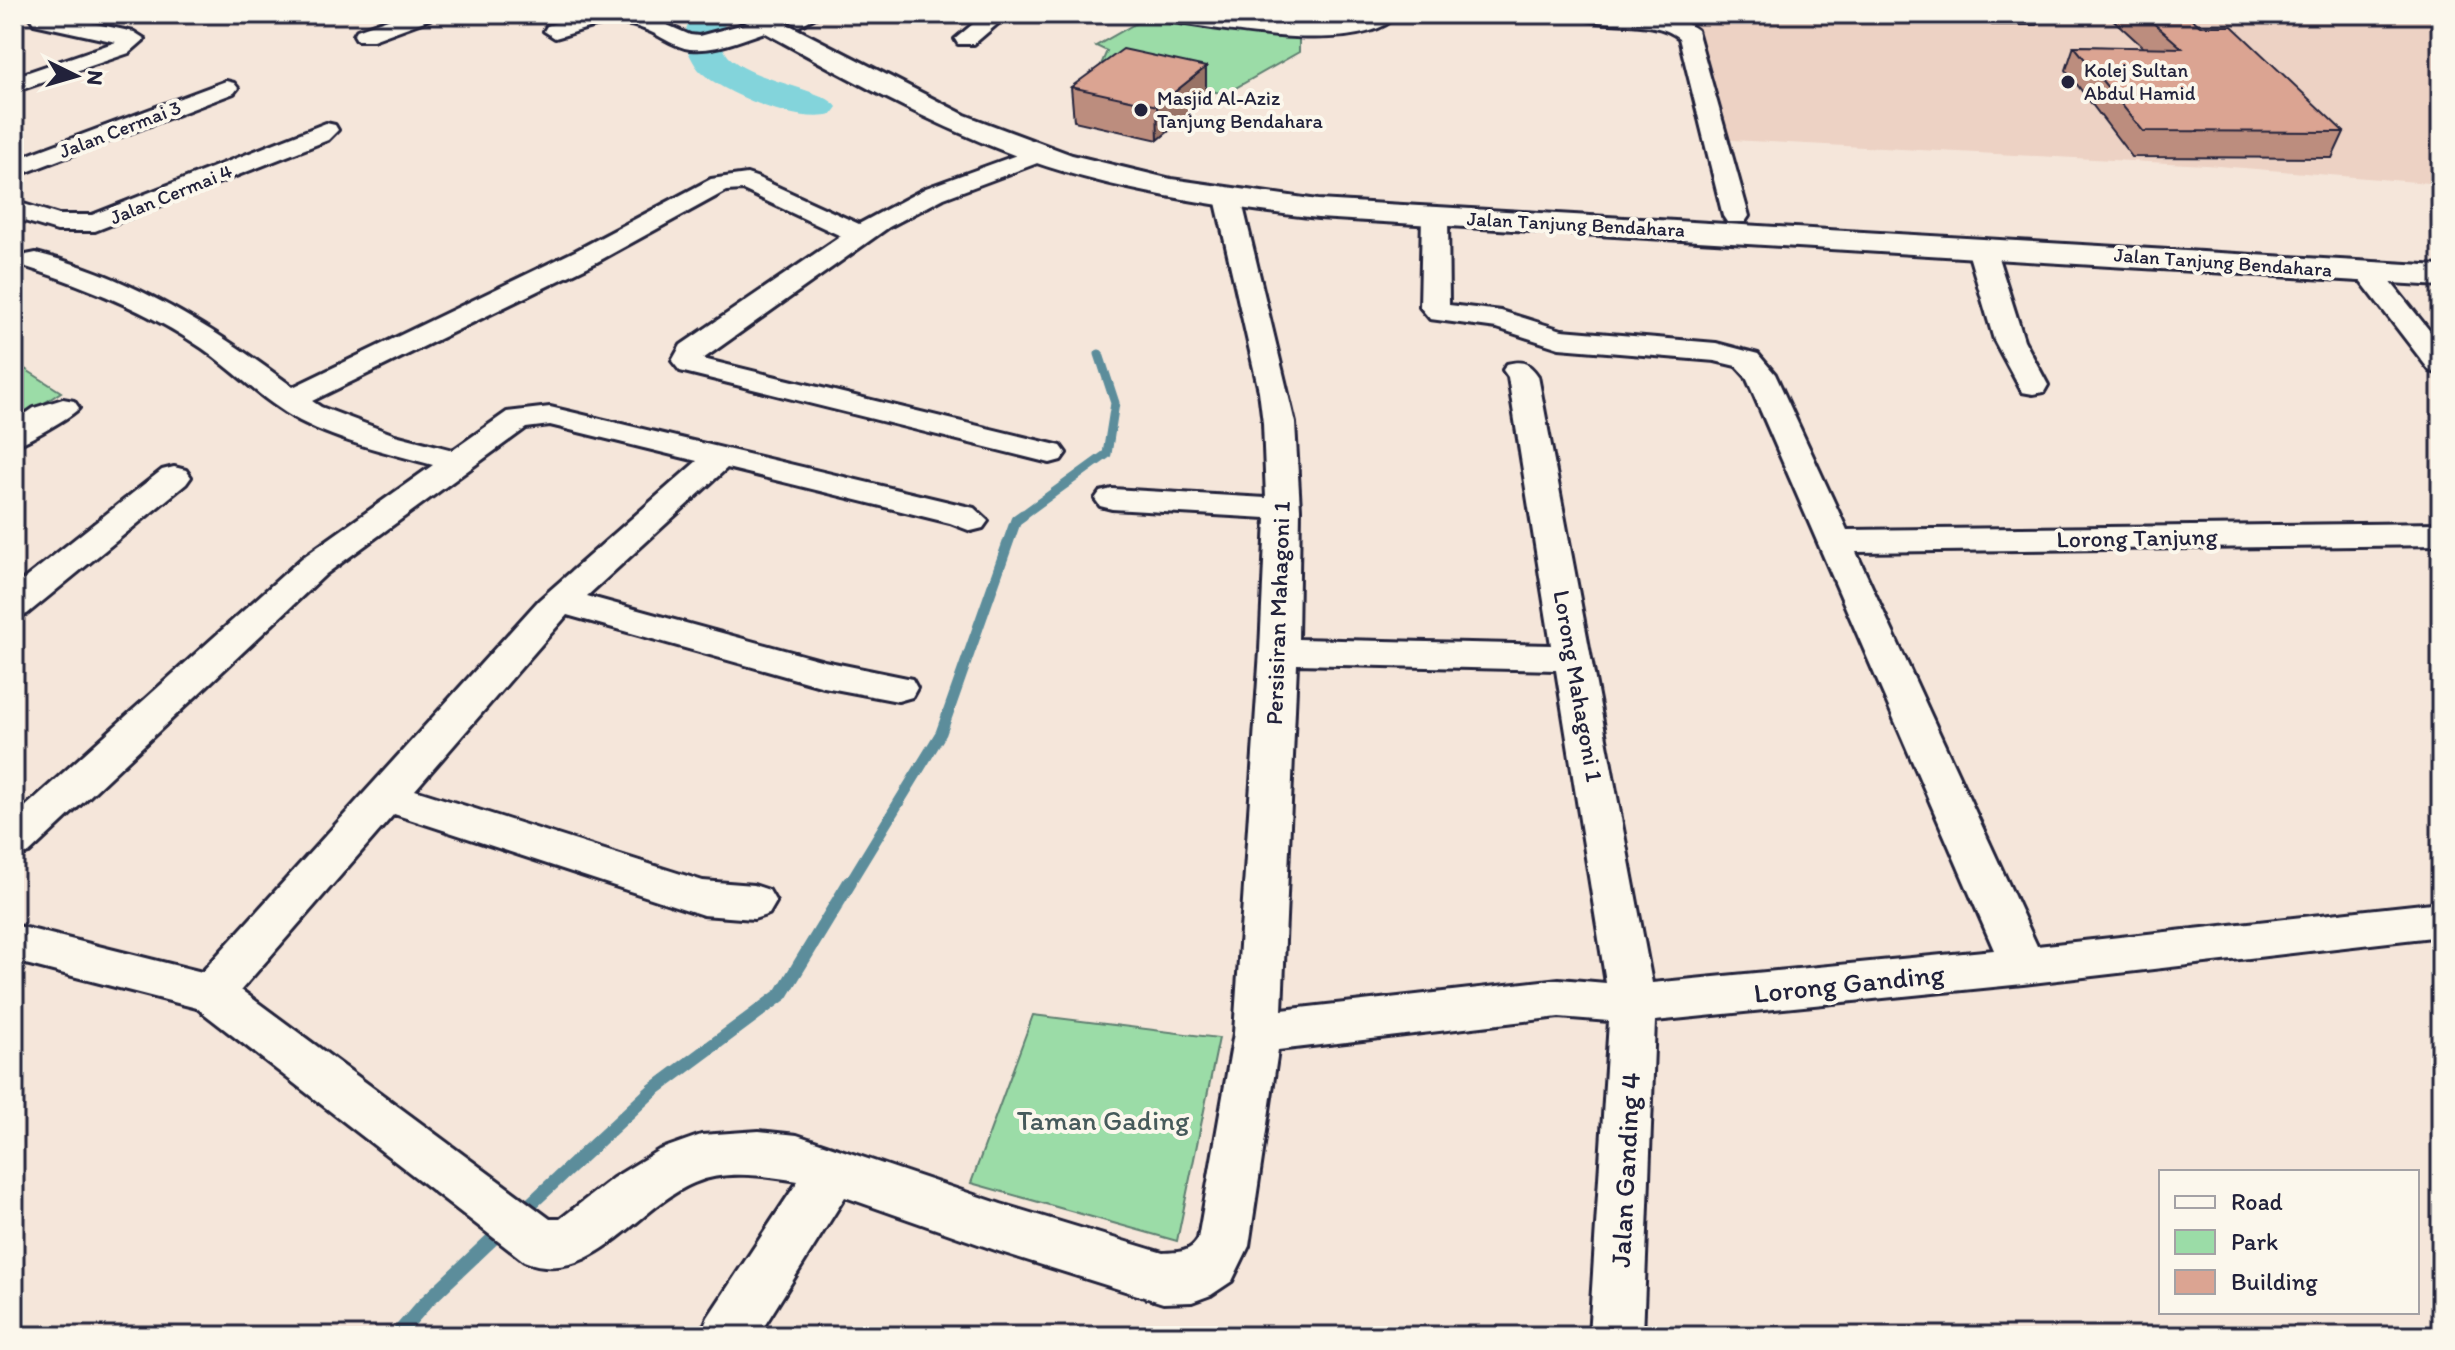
<svg xmlns="http://www.w3.org/2000/svg" width="2455" height="1350" viewBox="0 0 2455 1350" font-family="Itim,sans-serif">
	<style>
		.built { fill: #edd2c4 }
		.green { fill: #9bdca7; stroke: #5e7f71; stroke-width: 2 }
		.lines { fill: none; stroke-linecap: round; stroke-linejoin: round }
		.stream-far2 { stroke: #5c8d9b; stroke-width: 9 }
		.stream-far1 { stroke: #5c8d9b; stroke-width: 11 }
		.stream { stroke: #5c8d9b; stroke-width: 14 }
		.river { fill: #83d4db; fill-rule: evenodd }
		.minor-casing { stroke: #22223b; stroke-width: 6 }
		.major-casing { stroke: #22223b; stroke-width: 6 }
		.minor { fill: #fbf7ec; fill-rule: evenodd }
		.major { fill: #fbf7ec; fill-rule: evenodd }
		.wall { fill: #bc8d7e; stroke: #22223b; stroke-width: 2 }
		.shaded-wall { fill: #997366; stroke: #22223b; stroke-width: 2 }
		.building { fill: #dba492; stroke: #22223b; stroke-width: 2 }
		.poi-dot { fill: #22223b; stroke: #fbf7ec; stroke-width: 3 }
		.labels { text-anchor: middle; stroke-width: 8; stroke-linejoin: round; paint-order: stroke }
		.far-poi-label { font-size: 20px; fill: #22223b; stroke: #fbf7ec; text-anchor: start }
		.far-street-label { font-size: 20px; fill: #22223b; stroke: #fbf7ec }
		.street-label { font-size: 24px; fill: #22223b; stroke: #fbf7ec }
		.near-street-label { font-size: 28px; fill: #22223b; stroke: #fbf7ec }
		.near-park-label { font-size: 28px; fill: #465a5b; stroke: #fbf7ec }
	</style>
	<rect width="100%" height="100%" fill="#f5e6da"/>
	<filter id="ink" filterUnits="userSpaceOnUse"><feTurbulence type="fractalNoise" baseFrequency=".0125" numOctaves="2"/><feDisplacementMap in="SourceGraphic" scale="16" xChannelSelector="R" yChannelSelector="G"/><feConvolveMatrix kernelMatrix="1 2 1 2 8 2 1 2 1" color-interpolation-filters="sRGB"/></filter>
	<g filter="url(#ink)">
		<!-- built -->
		<path class="built" d="M1295,14H1381L1358,26L1294,27Z
			M1617,14H2441V184L2206,165L1712,139L1675,19Z"/>
		<!-- green -->
		<path class="green" d="M1147,17L1299,35V52L1225,94L1100,67L1107,51L1096,46Z
			M14,362L61,392L14,423Z
			M1033,1015L1219,1038L1177,1241L971,1183Z"/>
		<g class="lines">
			<!-- stream-far2 -->
			<path class="stream-far2" d="M1020,517L1107,454L1115,403L1099,354"/>
			<!-- stream-far1 -->
			<path class="stream-far1" d="M849,884L941,733L1016,520L1023,515"/>
			<!-- stream -->
			<path class="stream" d="M522,1212L653,1090L782,994L850,882
				M396,1336L427,1301L503,1229"/>
			<!-- river -->
			<path class="river" d="M671,14H722L726,20L720,40C722,45 725,53 729,57C754,82 824,88 837,107L831,115C798,124 727,95 702,73C693,65 688,50 682,40L688,25L676,22Z"/>
			<!-- minor casing -->
			<g class="minor-casing">
				<path id="minor" d="M34,14H49L134,32L145,39L129,53L14,92V77L116,42L34,24L31,19Z
					M402,14H433L430,19L373,40H357L354,35L357,30Z
					M582,14H642L690,35L699,36L767,18L778,24L775,29C748,36 719,52 690,49C675,47 664,38 651,32C610,14 593,28 555,38L544,31L547,26Z
					M794,14H821L799,26L788,20Z
					M985,14H1009L974,44H958L955,39Z
					M1149,14H1214L1344,25L1371,14H1398C1363,59 1212,27 1160,20Z
					M1577,14C1616,14 1665,5 1697,30L1749,216L1745,222H1727L1723,216L1679,38C1652,15 1592,31 1577,14Z
					M226,81L234,83L238,88L234,93L14,177V160Z
					M326,123L335,125L338,130L328,140L95,231H57L14,218V201L59,215H92Z
					M1039,147L1048,149L1051,154L1048,159L944,198L889,227L703,359L1061,446L1066,453L1061,460L1050,463L680,371L672,361L681,345L841,236L743,190L726,191L595,263L312,401L321,407L395,435L453,450L507,412L550,407L974,508L988,521L983,528L971,531L950,523L727,468L587,596L824,661L912,679L917,688L912,697L898,701L824,687L567,615L415,790L703,881L754,885L769,890L776,902L769,914L754,919L703,915L394,814L241,990L550,1219H560L613,1178L659,1150L701,1135L759,1131L797,1135L1001,1204L1163,1253C1178,1252 1190,1253 1198,1239L1234,1033L1260,651L1266,518L1112,509L1100,506L1095,499L1100,492L1112,489L1266,498L1263,423L1259,391L1215,198L1219,192H1237L1241,198L1295,423L1300,509L1298,639L1551,645L1508,377L1503,370L1507,364C1523,360 1529,363 1538,376L1652,983L1994,950L1746,377L1736,366L1715,361L1559,348L1497,328L1430,319L1420,307L1422,216L1426,210H1444L1448,216L1449,305L1501,311L1562,330L1716,343L1758,354L1775,374L1847,530L2441,523V545L1856,552L2037,946L2441,902V936L2023,984L1655,1021L1643,1336H1589L1609,1021L1559,1017L1278,1050L1249,1246L1232,1281L1211,1295L1192,1302L1163,1303L1001,1252L845,1197L758,1336H700L708,1317L798,1181C766,1176 725,1169 694,1183C637,1207 592,1288 524,1261L197,1008L14,961V925L202,972L539,600L697,461L550,425L526,428L326,574L29,853L14,858V817L302,558L433,465C389,453 341,442 300,421C265,403 235,371 202,348C149,312 88,287 26,267L22,261L26,255L36,253C133,277 214,328 293,387L575,251L711,179L747,174L756,177L859,224L926,188ZM1297,664L1556,670L1606,983L1559,979L1282,1010Z
					M1981,240L1991,242L1995,248L2024,340L2048,385L2044,392L2033,394L2022,392L1994,340L1967,248L1971,242Z
					M2367,263L2377,265L2441,345V374L2430,371L2353,271L2357,265Z
					M63,399L74,401L79,408C73,416 25,443 14,446V422L34,408Z
					M174,467L186,470L191,477L186,484L27,614L14,618V587L162,470Z"/>
			</g>
			<!-- major casing -->
			<g class="major-casing">
				<path id="major" d="M737,14H768L965,115L1072,155L1171,179L1318,200L2441,266V286L1318,218C1215,206 1111,191 1014,155C918,119 830,68 740,19Z"/>
			</g>
			<!-- minor -->
			<use href="#minor" class="minor"/>
			<!-- major -->
			<use href="#major" class="major"/>
		</g>
		<!-- wall -->
		<path class="wall" d="M1982,14H2040L2037,25H1992Z
			M2107,14H2186L2200,26L2344,132L2332,158L2132,157L2066,70L2074,46L2144,48Z
			M1071,87L1206,100L1158,140L1074,121Z"/>
		<!-- shaded-wall -->
		<path class="shaded-wall" d="M1206,67V100L1158,140L1157,106Z"/>
		<!-- building -->
		<path class="building" d="M2143,14H2186L2200,26H2232L2344,132L2143,131L2074,46L2182,48Z
			M1123,49L1206,67L1157,106L1071,87Z"/>
	</g>
	<!-- markers -->
	<g class="poi-dot">
		<circle cx="2068" cy="82" r="8"/>
		<circle cx="1141" cy="110" r="8"/>
	</g>
	<g class="labels">
		<!-- far-poi labels -->
		<g class="far-poi-label">
			<text x="2084" y="77">Kolej Sultan<tspan x="2084" dy="23">Abdul Hamid</tspan></text>
			<text x="1157" y="105">Masjid Al-Aziz<tspan x="1157" dy="23">Tanjung Bendahara</tspan></text>
		</g>
		<!-- far-street labels -->
		<g class="far-street-label">
			<text transform="translate(120 129) rotate(-21)" y="7">Jalan Cermai 3</text>
			<text transform="translate(171 194) rotate(-22)" y="7">Jalan Cermai 4</text>
			<text transform="translate(1576 224) rotate(3)" y="7">Jalan Tanjung Bendahara</text>
			<text transform="translate(2223 262) rotate(4)" y="7">Jalan Tanjung Bendahara</text>
		</g>
		<!-- street labels -->
		<g class="street-label">
			<text transform="translate(2137 538) rotate(-1)" y="8">Lorong Tanjung</text>
			<text transform="translate(1278 613) rotate(-88)" y="8">Persisiran Mahagoni 1</text>
			<text transform="translate(1578 686) rotate(80)" y="8">Lorong Mahagoni 1</text>
		</g>
		<!-- near-street labels -->
		<g class="near-street-label">
			<text transform="translate(1849 983) rotate(-6)" y="10">Lorong Ganding</text>
			<text transform="translate(1625 1170) rotate(-87)" y="10">Jalan Ganding 4</text>
		</g>
		<!-- near-park labels -->
		<g class="near-park-label">
			<text x="1103" y="1130">Taman Gading</text>
		</g>
	</g>
	<!-- margin -->
	<rect width="2455" height="1350" fill="none" stroke="#fbf7ec" stroke-width="48"/>
	<rect x="24" y="24" width="2407" height="1302" fill="none" stroke="#22223b" stroke-width="3" filter="url(#ink)"/>
	<!-- legend -->
	<rect x="2159" y="1170" width="260" height="144" fill="#fbf7ec" stroke="#a4a2a5" stroke-width="2"/>
	<rect x="2175" y="1196" width="40" height="12" fill="#fbf7ec" stroke="#a4a2a5" stroke-width="2"/>
	<text x="2231" y="1210" font-size="24" fill="#22223b">Road</text>
	<rect x="2175" y="1230" width="40" height="24" fill="#9bdca7" stroke="#a4a2a5" stroke-width="2"/>
	<text x="2231" y="1250" font-size="24" fill="#22223b">Park</text>
	<rect x="2175" y="1270" width="40" height="24" fill="#dba492" stroke="#a4a2a5" stroke-width="2"/>
	<text x="2231" y="1290" font-size="24" fill="#22223b">Building</text>
	<!-- north arrow -->
	<g transform="translate(76 76) rotate(95)" stroke="#fbf7ec" stroke-width="6" paint-order="stroke">
	<path d="M0-6L14 30L0 20L-14 30Z" fill="#22223b"/>
	<text y="-12" font-size="22" font-weight="bold" text-anchor="middle" fill="#22223b">N</text>
	</g>
</svg>
